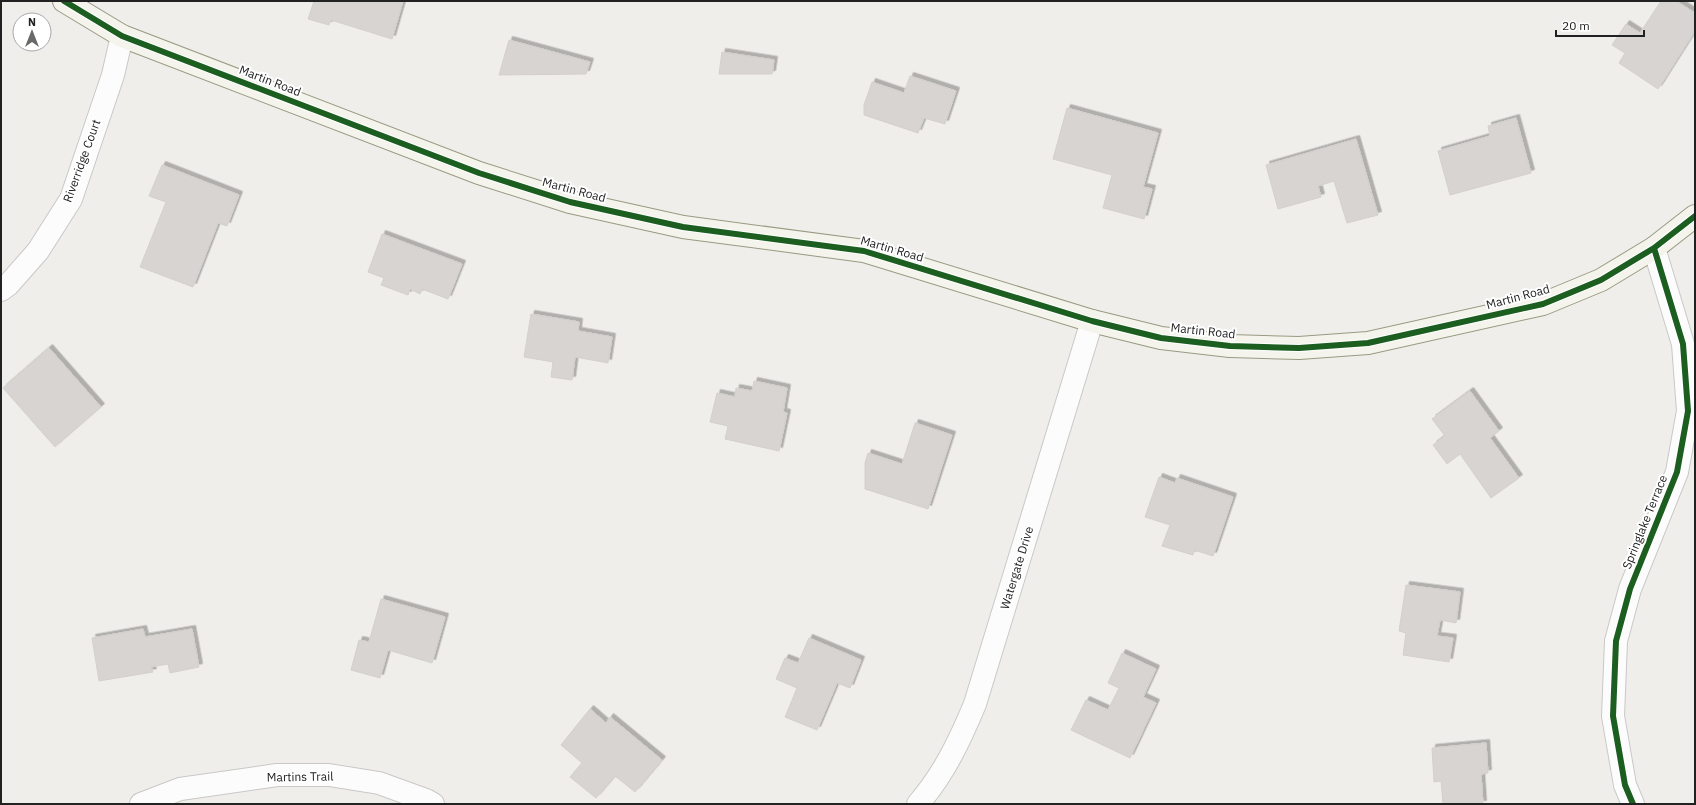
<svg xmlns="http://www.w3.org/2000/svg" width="1696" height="805" viewBox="0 0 1696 805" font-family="'IBM Plex Sans',sans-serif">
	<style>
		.building { fill: #d7d4d2; stroke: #d3d0cc; filter: url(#shadow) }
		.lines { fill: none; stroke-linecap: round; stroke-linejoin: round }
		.street-casing { stroke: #c9c8c7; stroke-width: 24 }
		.secondary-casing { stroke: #999a82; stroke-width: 24 }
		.street { stroke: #fdfcfc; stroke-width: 22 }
		.secondary { stroke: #f4f4ed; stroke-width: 22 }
		.cycleway-casing { stroke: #fff; stroke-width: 8 }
		.cycleway { stroke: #1b5e20; stroke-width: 6 }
		.labels { text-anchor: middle; stroke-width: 4; stroke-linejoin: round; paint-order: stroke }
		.street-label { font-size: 12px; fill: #222; stroke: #fff }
	</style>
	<defs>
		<filter id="shadow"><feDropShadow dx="3.5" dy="-3.5" stdDeviation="0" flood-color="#0004"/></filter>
	</defs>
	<rect width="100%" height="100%" fill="#f0eeeb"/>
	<!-- building -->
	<path class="building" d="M314,1H403L392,39L331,20L329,25L308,19Z
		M1661,1H1676L1695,13V31L1658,89L1619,63L1625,53L1612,45L1626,24L1640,33Z
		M509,40L590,62L586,74L499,75Z
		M722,52L774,60L772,74H719Z
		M910,76L956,91L945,124L924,118L918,133L864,115V105L872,82L904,93Z
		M1067,108L1158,133L1143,187L1152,189L1144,219L1103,208L1112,175L1053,159Z
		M1516,118L1531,173L1450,195L1438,151L1490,136L1488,126Z
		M1356,139L1378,215L1347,223L1334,181L1318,186L1321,197L1278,209L1266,165Z
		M162,165L239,195L227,226L218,223L193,287L140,267L166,202L149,196Z
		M382,234L462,264L448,299L422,289L420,294L410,289L408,295L381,285L384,278L368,272Z
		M531,314L579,322L578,331L612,337L608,363L575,357L572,380L551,377L553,362L524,357Z
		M49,348L101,407L55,447L3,388Z
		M754,381L787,388L783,412L787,413L779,451L725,439L728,426L710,422L717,393L735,397L736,388L752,391Z
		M1470,391L1499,431L1490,438L1519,478L1491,498L1460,454L1447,464L1433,445L1445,436L1432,419Z
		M915,423L952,435L928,509L865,489V463L868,453L902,464Z
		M1159,477L1175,483L1177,478L1233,497L1213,556L1194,550L1193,555L1162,546L1170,525L1145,517Z
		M1406,585L1460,592L1456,623L1440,620L1437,636L1453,638L1449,662L1403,655L1406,633L1399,631Z
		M381,599L445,617L432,663L388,650L380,678L351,670L359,640L369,642Z
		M143,629L145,637L192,629L199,667L170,673L168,664L151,667L153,672L99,681L92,638Z
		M809,638L861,660L850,688L837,683L817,730L785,717L797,688L776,679L785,658L798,663Z
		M1122,653L1156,669L1143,697L1156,703L1130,758L1071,730L1086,700L1108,710L1119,688L1108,683Z
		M590,709L606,723L610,717L662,760L635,792L615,776L596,798L570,777L582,763L561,745Z
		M1486,743L1488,773L1481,774L1483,804H1443L1441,781L1434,782L1432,748Z"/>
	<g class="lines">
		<!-- street casing -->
		<g class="street-casing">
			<path id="street" d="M1,290L8,285L38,251L71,199L113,75L122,36
				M141,804L180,789L277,775H329L379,783L426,800L433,804
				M918,804C944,774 960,740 975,704L1092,321
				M1633,804L1625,785L1613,716L1616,641L1630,589L1677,472L1688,411L1683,344L1654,248"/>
		</g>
		<!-- secondary casing -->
		<g class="secondary-casing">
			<path id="secondary" d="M64,1L122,36L479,173L570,202L683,227L864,251L1092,321L1161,338L1230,346L1299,348L1368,343L1543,304L1601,280L1654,248L1695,216"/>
		</g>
		<!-- street -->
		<use href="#street" class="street"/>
		<!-- secondary -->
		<use href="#secondary" class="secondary"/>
		<!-- cycleway casing -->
		<g class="cycleway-casing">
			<path id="cycleway" d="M64,1L122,36L479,173L570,202L683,227L864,251L1092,321L1161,338L1230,346L1299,348L1368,343L1543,304L1601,280L1654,248L1695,216
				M1633,804L1625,785L1613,716L1616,641L1630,589L1677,472L1688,411L1683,344L1654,248"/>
		</g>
		<!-- cycleway -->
		<use href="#cycleway" class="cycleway"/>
	</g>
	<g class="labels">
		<!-- street labels -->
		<g class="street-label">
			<text transform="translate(270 81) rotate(21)" y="4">Martin Road</text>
			<text transform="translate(82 161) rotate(-70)" y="4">Riverridge Court</text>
			<text transform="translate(574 190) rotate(15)" y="4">Martin Road</text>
			<text transform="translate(892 249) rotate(16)" y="4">Martin Road</text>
			<text transform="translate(1518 297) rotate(-15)" y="4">Martin Road</text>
			<text transform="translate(1203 331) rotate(6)" y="4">Martin Road</text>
			<text transform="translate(1645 522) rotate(-68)" y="4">Springlake Terrace</text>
			<text transform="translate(1017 568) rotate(-73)" y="4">Watergate Drive</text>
			<text transform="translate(300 777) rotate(-1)" y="4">Martins Trail</text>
		</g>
	</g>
	<!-- border -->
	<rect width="1696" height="805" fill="none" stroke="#222222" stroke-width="4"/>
	<!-- north arrow -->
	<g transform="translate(32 32)"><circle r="19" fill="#ffffff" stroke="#a7a7a7"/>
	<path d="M0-3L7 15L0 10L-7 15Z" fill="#6a6968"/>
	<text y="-6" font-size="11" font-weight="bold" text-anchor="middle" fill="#222222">N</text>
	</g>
	<!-- scale -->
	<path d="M1556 30v6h88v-6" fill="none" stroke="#222222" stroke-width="2"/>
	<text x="1562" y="30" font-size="12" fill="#222222" stroke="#ffffff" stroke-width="3" paint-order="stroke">20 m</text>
</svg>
